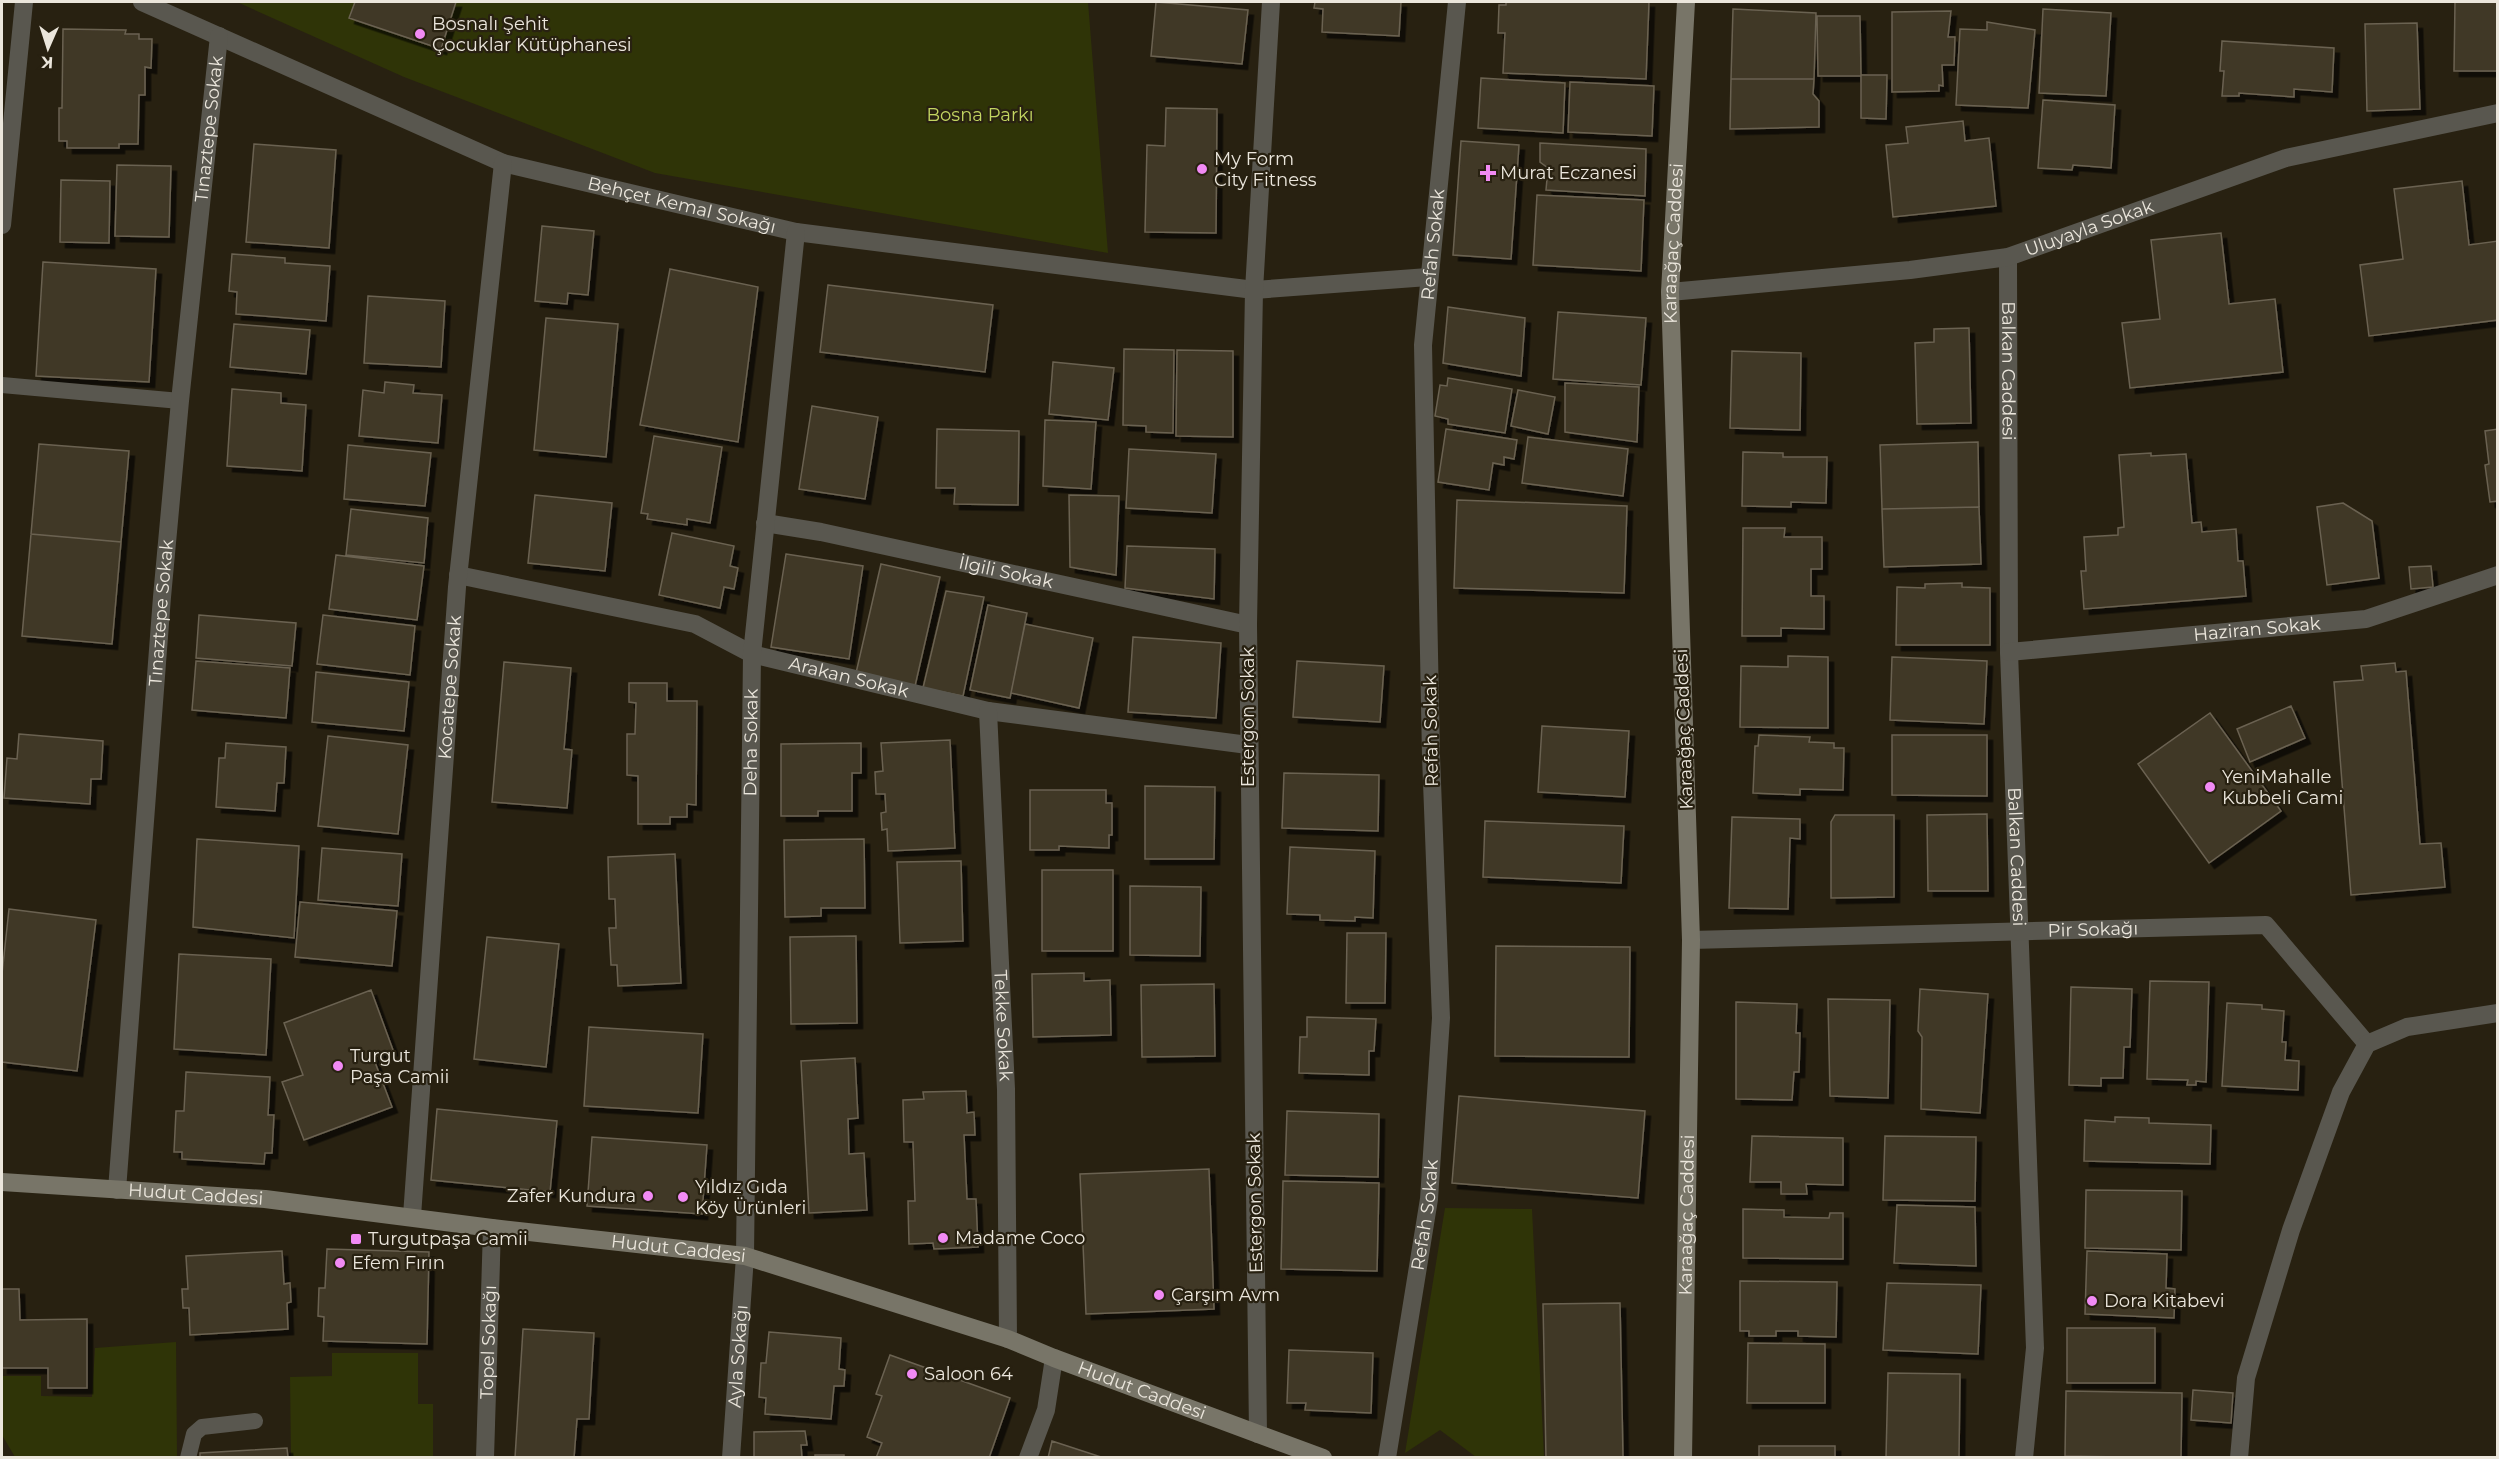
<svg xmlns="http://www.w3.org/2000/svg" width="2499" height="1459" viewBox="0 0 2499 1459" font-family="Montserrat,sans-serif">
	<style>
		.green { fill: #2f3407 }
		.building { fill: #3f3727; stroke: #6b6251; stroke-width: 1.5; filter: url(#shadow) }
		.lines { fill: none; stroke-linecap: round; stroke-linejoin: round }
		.lane { stroke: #59574f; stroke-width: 16 }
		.street { stroke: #59574f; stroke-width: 18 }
		.secondary { stroke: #787568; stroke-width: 18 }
		.poi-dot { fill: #f18af4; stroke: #282111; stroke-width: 2 }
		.labels { text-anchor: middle; stroke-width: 4.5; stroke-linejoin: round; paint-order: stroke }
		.poi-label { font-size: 18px; fill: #ebe6dc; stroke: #282111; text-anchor: start }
		.park-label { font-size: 18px; fill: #c3d561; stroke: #282111 }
		.street-label { font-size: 18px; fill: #ebe6dc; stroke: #282111 }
	</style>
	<defs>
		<filter id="shadow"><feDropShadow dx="5.5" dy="5.5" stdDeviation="0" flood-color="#0009"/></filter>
	</defs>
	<rect width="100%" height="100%" fill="#282111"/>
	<!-- green -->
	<path class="green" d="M237,2H1088L1108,253L655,173L404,77Z
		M1445,1208L1532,1209L1544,1457H1476L1440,1430L1405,1453Z
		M176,1342L177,1457H15L2,1435V1376H41V1396L92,1397L95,1348Z
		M332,1353H418V1404H433V1457H291L290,1377L332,1376Z"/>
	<!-- building -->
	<path class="building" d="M355,2H456L441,49L349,18Z
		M1156,2L1248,10L1242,64L1151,56Z
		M1315,2H1401L1399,36L1322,32L1323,9L1314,8Z
		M1506,2H1649L1646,79L1503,73L1505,33H1498L1499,5H1506Z
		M2455,2H2498V71H2454Z
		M1733,9L1816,13L1814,79H1731Z
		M2043,9L2111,13L2106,96L2039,93Z
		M1951,11L1948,37H1955L1954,65H1942L1943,86L1939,85V91L1892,92V12Z
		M1817,16H1860L1861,76H1818Z
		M1987,22L2035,30L2028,108L1956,105L1960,29L1987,30Z
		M2417,23L2420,109L2367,111L2365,24Z
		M63,29L126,30L125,34H139V39H152L151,68L145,67V95H139L138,144H119V148H67V141H59V108H62Z
		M2222,41L2334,48L2332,92L2294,89V97L2239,93V96H2222L2224,71H2220Z
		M1861,75H1887L1886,119L1861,118Z
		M1481,78L1565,83L1563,133L1478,128Z
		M1731,79H1814L1813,94L1819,101V127L1730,129Z
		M1570,82L1654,86L1652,136L1568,132Z
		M2043,100L2115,105L2111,168L2073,165L2072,170L2038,168Z
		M1166,108L1217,109L1216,233L1145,232L1147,145L1165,146Z
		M1963,121L1965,141L1989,138L1996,206L1893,217L1886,145L1908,143L1906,127Z
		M1461,141L1519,145L1511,259L1453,255Z
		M1540,143L1646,149L1645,196L1546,190L1548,168L1540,162Z
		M254,144L336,150L329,248L246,242Z
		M117,165L171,166L169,237L115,236Z
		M61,180L110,181L109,243L60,242Z
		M2462,181L2469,245L2498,241V320L2369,336L2360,265L2403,259L2394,189Z
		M1537,195L1644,200L1641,271L1533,265Z
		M542,226L594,231L588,295L568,293L567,304L535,301Z
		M2221,233L2229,304L2275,299L2283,372L2130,388L2122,323L2160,319L2151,240Z
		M232,254L285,258V263L330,266L326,321L236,314L237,292L229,291Z
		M43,262L156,269L149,382L36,376Z
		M670,269L758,287L738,442L640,425Z
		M828,285L993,305L985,372L820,352Z
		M368,296L445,301L441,367L364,363Z
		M1448,307L1525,318L1521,376L1443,363Z
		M1558,312L1646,318L1641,385L1553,379Z
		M546,318L618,324L606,457L534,450Z
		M234,324L310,330L306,374L230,367Z
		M1969,328L1971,423L1917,424L1915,343L1934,342V329Z
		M1124,349L1174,350L1173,433L1146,432V426L1123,425Z
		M1177,350L1233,351V437L1176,436Z
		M1732,351L1801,353L1800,430L1730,428Z
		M1053,362L1114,368L1108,420L1049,414Z
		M1448,378L1512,389L1505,433L1448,424V419L1435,416L1440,385L1447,386Z
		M385,382L414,385L413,393L442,395L438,443L359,436L363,390L384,393Z
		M1565,383L1639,387L1637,442L1565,432Z
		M232,389L281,393V403L306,405L302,471L227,466Z
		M1518,390L1555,397L1548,434L1511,426Z
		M812,406L878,417L865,499L799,489Z
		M1045,420L1096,422L1091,489L1043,486Z
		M937,429L1019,431L1018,505L954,504L955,488H936Z
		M1446,429L1517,440L1514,459L1504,457V465L1493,463L1489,490L1438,482Z
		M2498,429V501L2490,502L2485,465L2489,464L2485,431Z
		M654,436L722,447L710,523L687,519V525L647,519L648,514L641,513Z
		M1528,437L1628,449L1623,496L1522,483Z
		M1978,442L1979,507L1882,509L1880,445Z
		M39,444L129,451L121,542L31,534Z
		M348,445L431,453L425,506L344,499Z
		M1129,449L1216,454L1212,513L1126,508Z
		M1743,452L1783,453V457H1827L1826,503L1791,502V507L1742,506Z
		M2151,453V456L2186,454L2192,523L2201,522L2202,532L2236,529L2238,561H2243L2246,596L2084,609L2081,571H2086L2084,537L2118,535V528L2124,527L2119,455Z
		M535,495L612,503L605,571L528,563Z
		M1069,495L1119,496L1116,575L1070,567Z
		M1457,500L1627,506L1624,593L1454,588Z
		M2343,503L2372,521L2379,578L2327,585L2317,507Z
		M1979,507L1981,564L1884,567L1882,509Z
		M351,509L428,518L424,563L346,555Z
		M1743,528H1785L1784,537H1822V569H1811V596H1824V629L1781,628V636H1742Z
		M672,533L734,546L730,566L738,568L734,589L724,587L720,608L659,595Z
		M31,534L121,542L112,644L22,636Z
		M1127,546L1215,549L1214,599L1125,588Z
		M786,554L863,566L849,659L771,647Z
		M336,555L424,566L417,620L329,609Z
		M881,564L940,577L915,686L856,673Z
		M2431,566L2433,587L2411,589L2409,567Z
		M1962,583V587L1990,588V645H1896L1897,587L1925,588V584Z
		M946,591L984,597L963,696L923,688Z
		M988,605L1027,613L1010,698L970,690Z
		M199,615L296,623L292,666L196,658Z
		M323,615L415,626L410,675L317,664Z
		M1025,624L1093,638L1079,708L1011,693Z
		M1133,637L1221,643L1216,718L1128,712Z
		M1788,656L1828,657V728L1740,727L1741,666L1788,667Z
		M1892,657L1987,661L1984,724L1890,720Z
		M196,661L290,668L286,718L192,710Z
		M1297,661L1384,666L1380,722L1293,717Z
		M504,662L571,668L564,749L572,750L567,808L492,802Z
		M2395,663L2396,672L2406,671L2420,844L2441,843L2445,887L2351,895L2334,682L2363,680L2361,666Z
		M316,672L409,682L404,731L312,722Z
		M629,683H667V701H697L696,805L687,804V817H670V824H638V776L627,775V734H635L636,703L629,702Z
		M2291,706L2305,738L2250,762L2237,729Z
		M2210,713L2281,811L2209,863L2138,764Z
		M1542,726L1629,731L1625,797L1538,792Z
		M19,734L103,741L101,779H91L90,804L4,798L7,758L17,759Z
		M1759,735L1810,737L1809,742L1834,743V748H1844L1843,790L1800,789V795L1753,793L1755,746H1758Z
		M1892,735H1987V796L1892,795Z
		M328,736L408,745L398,834L318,826Z
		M950,740L955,848L888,851L887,829L882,830L881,813L886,812L885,794H876L875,772L883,771L881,743Z
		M226,743L286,747L284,783H277L275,811L216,807L219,758H225Z
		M861,743V773H852V811H818V816H781V744Z
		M1284,773L1379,775L1378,831L1282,828Z
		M1145,786L1215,787L1214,859H1145Z
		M1030,790H1106V803H1112V835H1109V848L1059,846V850H1030Z
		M1987,814L1988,891H1928L1927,815Z
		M1835,815H1894V897L1831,898V822Z
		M1732,817L1800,819V839L1790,838L1788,909L1729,908Z
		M1485,821L1624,826L1621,883L1483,877Z
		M197,839L299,846L294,938L193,927Z
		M864,839L865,908H821V916L785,917L784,840Z
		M1290,847L1375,851L1373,918L1355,917V921L1320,920V915L1287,914Z
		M322,848L402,854L398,906L318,900Z
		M675,854L681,983L618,986L617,965H611L609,928H616L615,899H609L608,857Z
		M961,861L963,941L900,943L897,862Z
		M1042,870H1113V951H1042Z
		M1130,886L1201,887L1200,956L1130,955Z
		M300,902L397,911L392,966L295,957Z
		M9,909L96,920L77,1071L2,1062V974Z
		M1347,933H1386L1385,1003H1346Z
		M856,936L857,1023L791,1024L790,937Z
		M487,937L559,944L546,1067L474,1059Z
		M1496,946L1630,947L1629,1057L1495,1056Z
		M179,954L271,959L266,1055L174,1049Z
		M1084,973V981L1110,980L1111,1035L1033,1037L1032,974Z
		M2150,981L2209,982L2206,1082L2196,1081V1085H2187L2188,1080L2147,1079Z
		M1214,984L1215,1056L1142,1057L1141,985Z
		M2071,987L2132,989L2130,1047H2124L2123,1078H2101V1086L2069,1085Z
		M1920,989L1988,994L1980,1113L1921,1109L1922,1037L1918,1031Z
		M371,990L393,1050L373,1057L392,1107L304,1140L282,1082L303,1075L284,1023Z
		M1828,999L1890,1000L1888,1098L1830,1096Z
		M1736,1002L1797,1004L1796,1033H1800L1799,1072H1794L1792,1100L1736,1099Z
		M2227,1003L2262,1005V1009L2284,1011L2282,1042H2286L2285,1060L2299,1061L2298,1090L2222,1086Z
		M1307,1017L1376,1019L1374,1051H1369V1075L1299,1073L1300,1037H1307Z
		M589,1027L703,1034L698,1113L584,1106Z
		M855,1058L858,1118L848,1119L849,1154L864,1153L867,1210L809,1213L801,1061Z
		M186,1072L270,1077L268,1115H274L272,1153H265L264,1164L182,1159V1152H174L176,1111H184Z
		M966,1091L967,1113L974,1112L975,1135H964L967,1199H976L978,1247L934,1249L933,1243L909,1244L908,1201H915L913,1142H904L903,1100L924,1099L923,1092Z
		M1459,1096L1645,1111L1638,1198L1452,1183Z
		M437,1109L557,1121L550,1192L431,1180Z
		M1287,1111L1379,1114L1378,1177L1285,1175Z
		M2115,1117L2149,1118V1123L2211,1125L2210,1164L2084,1161L2085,1120L2115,1122Z
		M1752,1136L1843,1138V1185L1806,1184L1807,1194H1781V1182H1750Z
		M1885,1136L1976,1137L1975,1201L1883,1200Z
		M592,1137L707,1145L702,1214L587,1206Z
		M1209,1169L1214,1309L1086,1314L1080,1174Z
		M1283,1181L1379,1183L1377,1271L1281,1269Z
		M2086,1190L2182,1191L2181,1250L2085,1248Z
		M1897,1205L1975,1207L1976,1266L1894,1263Z
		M1743,1209L1784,1210V1217L1829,1218L1830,1213H1843V1259L1743,1258Z
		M327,1249L429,1252L427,1344L323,1341L324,1317L318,1316L319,1288H325Z
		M282,1251L284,1284L290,1283L291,1302L287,1303L288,1329L190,1335L189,1308H183L182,1289H188L186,1256Z
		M2087,1251L2167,1254L2166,1288L2175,1289L2174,1318L2085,1314Z
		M1740,1281L1837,1282L1836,1337L1798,1336V1331H1776V1336H1749V1331H1740Z
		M1887,1283L1981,1285L1978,1354L1883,1350Z
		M2,1289H19L20,1320L87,1319V1388H48V1368H2Z
		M1620,1303L1623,1457L1546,1458L1543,1304Z
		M2067,1328H2155V1383H2067Z
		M523,1329L594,1333L589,1419H577L574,1458H515Z
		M769,1332L841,1338L839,1369L845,1370L844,1386H834L831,1419L765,1414L766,1398L759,1397L761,1363H766Z
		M1748,1343L1825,1344V1403H1747Z
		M1289,1350L1373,1353L1371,1413L1305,1410L1306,1403H1287Z
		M890,1355L1010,1398L989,1458H876L882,1443L867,1437L882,1396L876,1394Z
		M1888,1373L1960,1374L1959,1458H1886Z
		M2193,1390L2233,1393L2231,1423L2191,1420Z
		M2066,1391L2182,1393L2181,1458L2065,1456Z
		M805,1431L807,1445H801L802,1458H754V1432Z
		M1052,1441L1104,1458H1048Z
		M1759,1446H1835V1458H1759Z
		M287,1448L288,1458H200V1453Z
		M815,1455H844V1458H815Z"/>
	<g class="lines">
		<!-- lane -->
		<path class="lane" d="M2,385L180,401
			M188,1458L194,1434L202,1427L255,1421"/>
		<!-- street -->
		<g class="street">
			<path id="s1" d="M142,2L503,163L796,232L1254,290L1428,277"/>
			<path d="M2,225L24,2"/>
			<path id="s2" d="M2008,257L2009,652L2035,1348L2024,1458"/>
			<path id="s3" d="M1670,292L1910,270L2008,257L2286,158L2498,113"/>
			<path id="s4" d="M765,523L821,532L1248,625"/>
			<path id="s5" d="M458,575L695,624L752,654L988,711L1248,745"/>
			<path id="s6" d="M2009,652L2366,619L2498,575"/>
			<path id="s7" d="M988,711L1006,1089L1008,1339"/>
			<path id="s8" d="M1691,940L2266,925L2367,1044"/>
			<path id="s9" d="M117,1190L162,597L180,401L219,36"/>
			<path id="s10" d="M412,1216L457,587L503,163"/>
			<path d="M1258,1434L1248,625L1254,290L1271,2"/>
			<path id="s11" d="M485,1458L492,1228"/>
			<path id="s12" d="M731,1458L745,1256L752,654L796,232"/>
			<path d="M1028,1458L1046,1410L1054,1358"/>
			<path id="s13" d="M1387,1458L1429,1199L1441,1018L1431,756L1423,345L1457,2"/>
			<path d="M2239,1458L2246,1378L2291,1230L2341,1092L2367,1044L2407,1027L2498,1013"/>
		</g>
		<!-- secondary -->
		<g class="secondary">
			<path id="s14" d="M2,1182L265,1199L492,1228L745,1256L1008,1339L1054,1358L1323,1458"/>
			<path id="s15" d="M1683,1458L1691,940L1670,292L1686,2"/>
		</g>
	</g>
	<!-- markers -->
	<g class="poi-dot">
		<circle cx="420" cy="34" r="6"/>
		<circle cx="1202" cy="169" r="6"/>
		<path d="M1485 164h6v6h6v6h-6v6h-6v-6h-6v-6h6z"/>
		<circle cx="2210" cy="787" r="6"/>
		<circle cx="338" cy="1066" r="6"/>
		<circle cx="648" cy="1196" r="6"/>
		<circle cx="683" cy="1197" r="6"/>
		<circle cx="943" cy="1238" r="6"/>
		<rect x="350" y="1233" width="12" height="12" rx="3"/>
		<circle cx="340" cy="1263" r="6"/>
		<circle cx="1159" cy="1295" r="6"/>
		<circle cx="2092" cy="1301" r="6"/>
		<circle cx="912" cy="1374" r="6"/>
	</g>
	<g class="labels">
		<!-- poi labels -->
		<g class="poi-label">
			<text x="432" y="30">Bosnalı Şehit<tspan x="432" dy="21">Çocuklar Kütüphanesi</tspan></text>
			<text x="1214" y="165">My Form<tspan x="1214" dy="21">City Fitness</tspan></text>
			<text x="1500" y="179">Murat Eczanesi</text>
			<text x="2222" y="783">YeniMahalle<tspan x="2222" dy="21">Kubbeli Cami</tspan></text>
			<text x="350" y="1062">Turgut<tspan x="350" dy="21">Paşa Camii</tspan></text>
			<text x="695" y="1193">Yıldız Gıda<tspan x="695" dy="21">Köy Ürünleri</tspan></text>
			<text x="636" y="1202" text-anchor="end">Zafer Kundura</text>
			<text x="955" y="1244">Madame Coco</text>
			<text x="368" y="1245">Turgutpaşa Cami̇i̇</text>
			<text x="352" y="1269">Efem Fırın</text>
			<text x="1171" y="1301">Çarşım Avm</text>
			<text x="2104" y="1307">Dora Kitabevi</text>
			<text x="924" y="1380">Saloon 64</text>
		</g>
		<!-- park labels -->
		<g class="park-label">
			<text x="980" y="121">Bosna Parkı</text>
		</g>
		<!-- street labels -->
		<g class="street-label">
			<text dy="6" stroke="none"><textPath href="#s9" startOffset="1065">Tınaztepe Sokak</textPath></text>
			<text dy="6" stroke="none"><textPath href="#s1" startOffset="579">Behçet Kemal Sokağı</textPath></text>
			<text dy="6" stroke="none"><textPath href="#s3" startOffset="426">Uluyayla Sokak</textPath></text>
			<text dy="6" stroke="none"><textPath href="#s15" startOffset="1215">Karaağaç Caddesi</textPath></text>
			<text dy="6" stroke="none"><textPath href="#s13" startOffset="1218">Refah Sokak</textPath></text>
			<text dy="6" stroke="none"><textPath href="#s2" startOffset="114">Balkan Caddesi</textPath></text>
			<text dy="6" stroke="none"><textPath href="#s4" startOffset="246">İlgili Sokak</textPath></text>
			<text dy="6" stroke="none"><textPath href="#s9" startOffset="579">Tınaztepe Sokak</textPath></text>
			<text dy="6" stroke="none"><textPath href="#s6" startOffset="249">Haziran Sokak</textPath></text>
			<text dy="6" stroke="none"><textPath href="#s5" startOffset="406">Arakan Sokak</textPath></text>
			<text dy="6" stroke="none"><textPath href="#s10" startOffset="530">Kocatepe Sokak</textPath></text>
			<text transform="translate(1248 717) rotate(-90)" y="6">Estergon Sokak</text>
			<text transform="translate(1684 729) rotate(-92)" y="6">Karaağaç Caddesi</text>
			<text transform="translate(1431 731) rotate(-91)" y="6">Refah Sokak</text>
			<text dy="6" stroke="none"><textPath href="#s12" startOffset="716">Deha Sokak</textPath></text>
			<text dy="6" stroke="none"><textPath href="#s2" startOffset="600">Balkan Caddesi</textPath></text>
			<text dy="6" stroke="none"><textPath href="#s8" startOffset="402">Pir Sokağı</textPath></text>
			<text dy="6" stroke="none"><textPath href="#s7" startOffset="315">Tekke Sokak</textPath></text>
			<text dy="6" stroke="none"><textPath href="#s14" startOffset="194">Hudut Caddesi</textPath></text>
			<text transform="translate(1255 1203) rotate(-91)" y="6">Estergon Sokak</text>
			<text dy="6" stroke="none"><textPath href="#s15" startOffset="243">Karaağaç Caddesi</textPath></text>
			<text dy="6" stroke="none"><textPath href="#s13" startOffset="246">Refah Sokak</textPath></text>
			<text dy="6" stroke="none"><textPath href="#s14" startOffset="680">Hudut Caddesi</textPath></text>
			<text dy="6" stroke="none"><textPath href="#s11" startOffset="116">Topel Sokağı</textPath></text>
			<text dy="6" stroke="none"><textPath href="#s12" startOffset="102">Ayla Sokağı</textPath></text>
			<text dy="6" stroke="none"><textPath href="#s14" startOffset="1166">Hudut Caddesi</textPath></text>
		</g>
	</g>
	<!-- border -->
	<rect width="2499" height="1459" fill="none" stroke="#ebe6dc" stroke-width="6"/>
	<!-- north arrow -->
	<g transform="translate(48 48) rotate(183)" stroke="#282111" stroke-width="4.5" paint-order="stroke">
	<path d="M0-4.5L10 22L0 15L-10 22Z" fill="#ebe6dc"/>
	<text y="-9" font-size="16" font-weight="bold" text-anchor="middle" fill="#ebe6dc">K</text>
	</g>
</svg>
